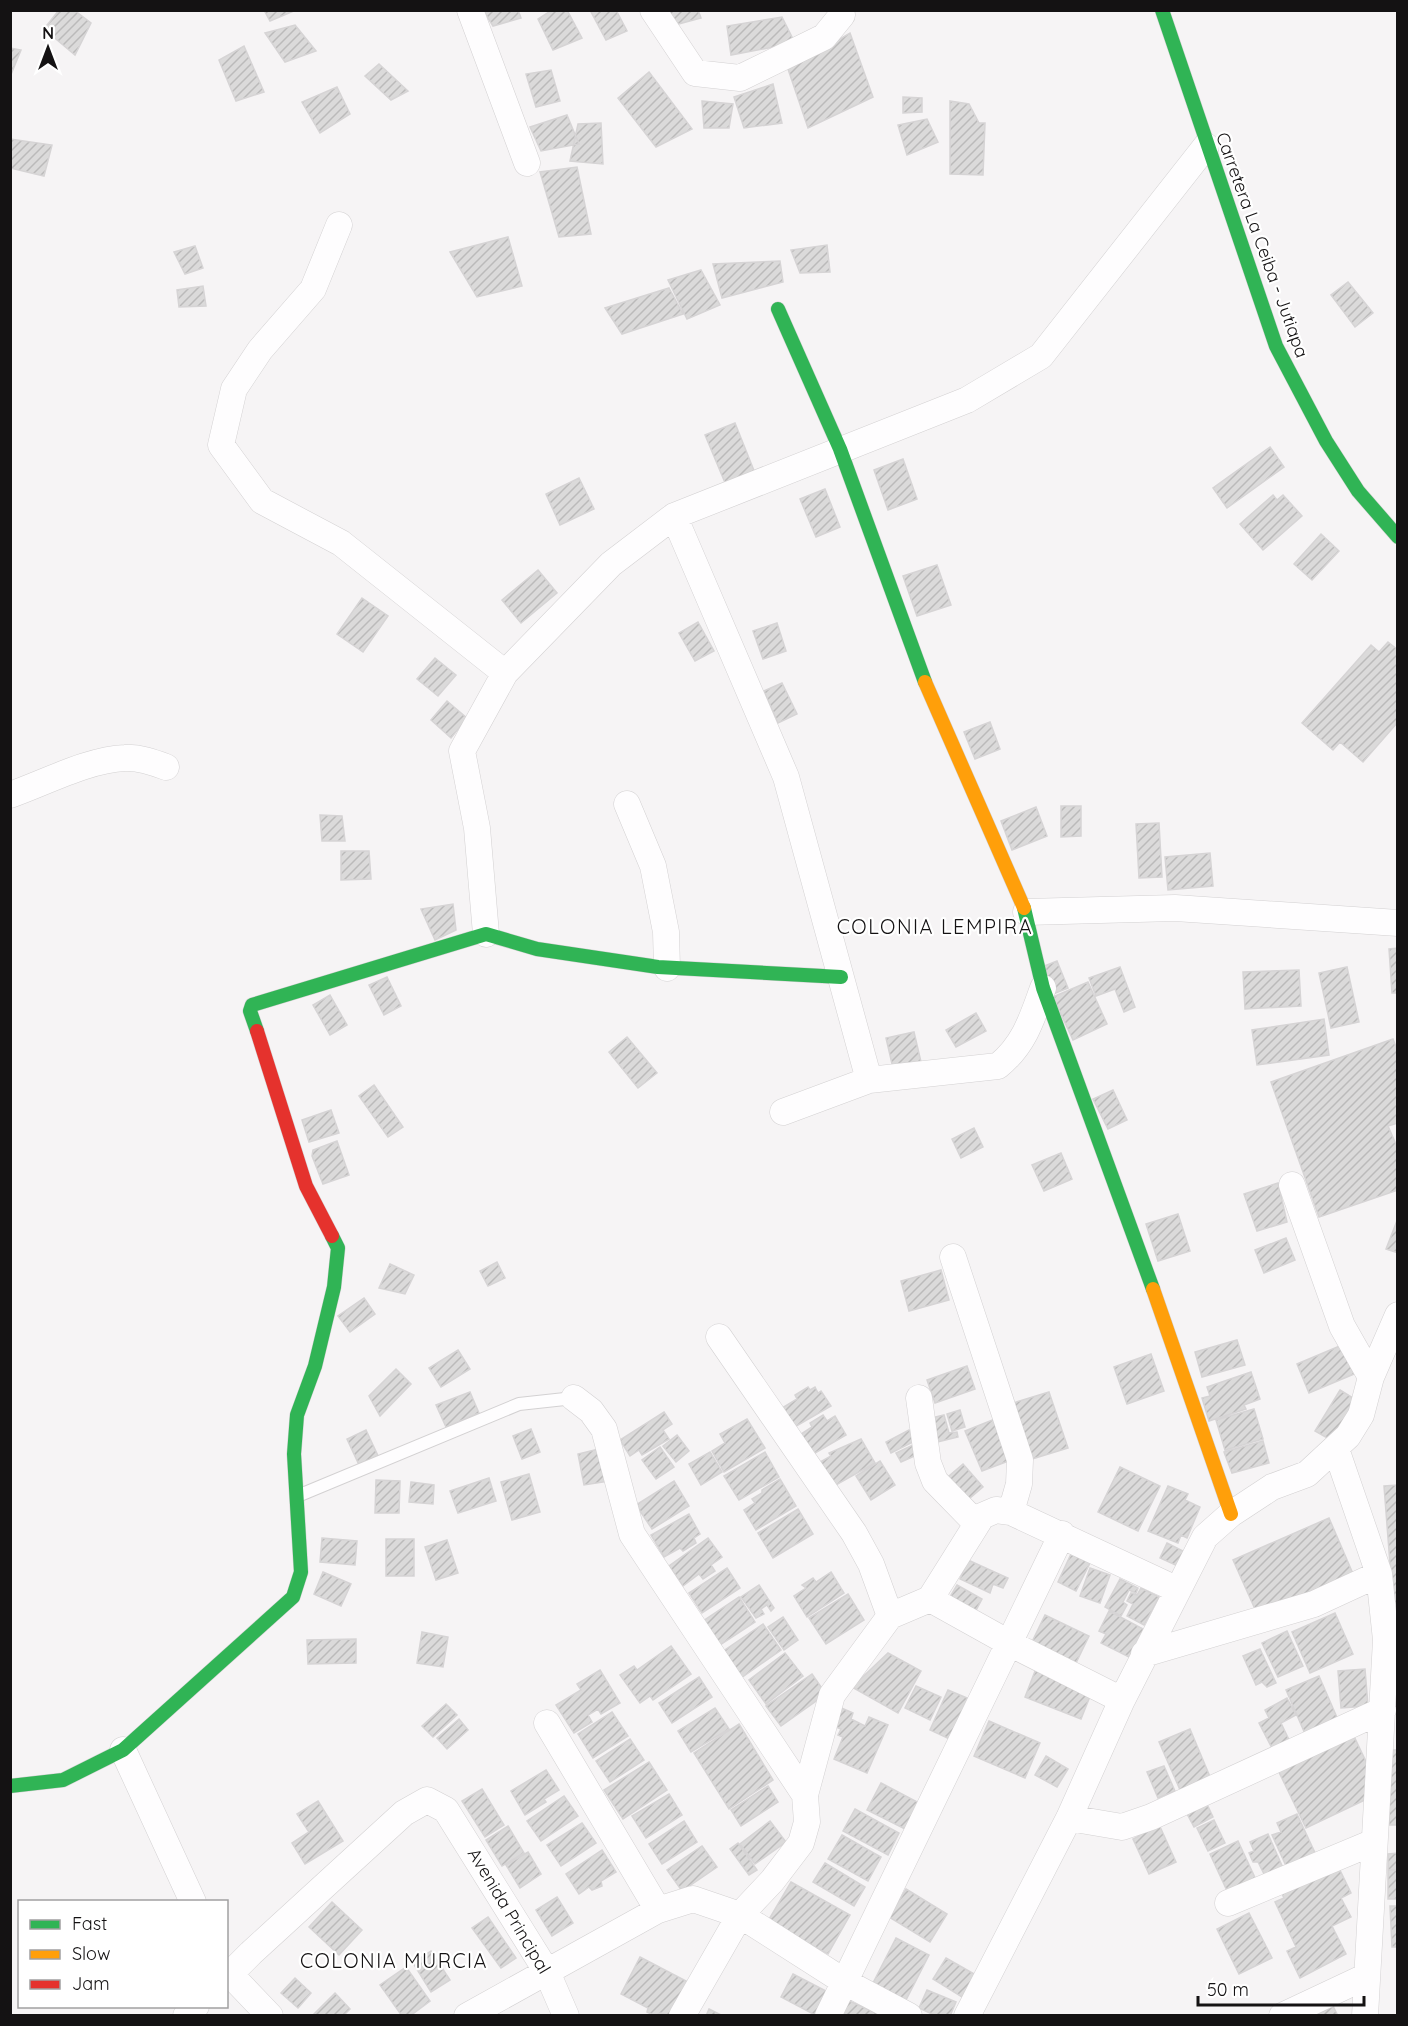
<svg xmlns="http://www.w3.org/2000/svg" width="1408" height="2026" viewBox="0 0 1408 2026" font-family="Quicksand,sans-serif">
	<style>
		.building { fill: url(#building-hatch); stroke: #d6d4d5; stroke-width: 1.5 }
		.lines { fill: none; stroke-linecap: round; stroke-linejoin: round }
		.lane-casing { stroke: #d3d1d2; stroke-width: 14 }
		.street-casing { stroke: #d3d1d2; stroke-width: 27 }
		.fast-casing { stroke: #d3d1d2; stroke-width: 15 }
		.slow-casing { stroke: #d3d1d2; stroke-width: 15 }
		.jam-casing { stroke: #d3d1d2; stroke-width: 15 }
		.lane { stroke: #fefdfe; stroke-width: 12 }
		.street { stroke: #fefdfe; stroke-width: 26 }
		.fast { stroke: #30b455; stroke-width: 14 }
		.slow { stroke: #ff9f0a; stroke-width: 14 }
		.jam { stroke: #e5322d; stroke-width: 14 }
		.labels { text-anchor: middle; stroke-width: 4.5; stroke-linejoin: round; paint-order: stroke }
		.street-label { font-size: 18px; fill: #141213; stroke: #fff }
		.neighbourhood-label { font-size: 20px; letter-spacing: 1.5px; fill: #141213; stroke: #fff }
	</style>
	<defs>
		<pattern id="building-hatch" width="6" height="6" patternUnits="userSpaceOnUse" patternTransform="scale(1.5)"><rect width="6" height="6" fill="#dbdada"/><path d="M-1 1l2-2M0 6l6-6M5 7l2-2" fill="none" stroke="#bbbaba"/></pattern>
	</defs>
	<rect width="100%" height="100%" fill="#f6f4f5"/>
	<!-- building -->
	<path class="building" d="M59,10H74L91,23L75,55L44,29Z
		M264,10H296L270,21Z
		M483,10H518L521,18L493,26Z
		M552,10H567L582,38L553,50L538,19Z
		M590,10H616L627,31L606,40Z
		M664,10H698L701,18L671,26Z
		M782,17L795,43L731,55L727,26Z
		M295,25L316,51L285,62L265,33Z
		M850,33L873,97L808,128L788,69Z
		M244,46L264,92L236,101L219,60Z
		M10,48L21,50L10,77Z
		M379,64L408,91L391,100L365,76Z
		M551,70L560,101L536,107L526,74Z
		M649,72L692,129L656,147L618,98Z
		M773,84L782,123L744,128L734,97Z
		M337,87L350,114L320,133L302,102Z
		M903,97L922,98V112L903,113Z
		M702,101L733,104L729,128H704Z
		M950,101L969,104L979,123H985L983,175L950,174Z
		M567,115L579,144L541,151L530,127Z
		M927,119L938,142L907,155L898,125Z
		M601,123L603,164L570,161L578,124Z
		M10,139L52,145L44,176L10,168Z
		M577,167L591,234L559,237L540,172Z
		M508,237L522,286L477,297L450,252Z
		M827,245L830,272L800,273L791,250Z
		M195,246L203,268L185,274L174,252Z
		M780,261L783,282L722,298L713,264Z
		M701,270L720,305L687,319L668,280Z
		M1348,282L1373,313L1355,327L1331,295Z
		M203,286L206,306L179,307L177,290Z
		M669,288L683,314L622,334L605,308Z
		M735,423L755,473L726,485L705,435Z
		M1270,447L1284,467L1227,508L1213,488Z
		M903,459L917,499L888,510L874,470Z
		M579,478L594,509L560,525L546,494Z
		M825,489L840,527L816,537L800,499Z
		M1273,495L1277,500L1283,495L1302,516L1263,550L1240,524Z
		M1321,534L1339,551L1312,580L1294,564Z
		M937,565L951,605L917,616L903,576Z
		M538,570L557,593L521,623L502,600Z
		M362,598L388,616L363,652L337,634Z
		M698,622L714,651L695,661L679,633Z
		M777,623L786,651L763,659L753,631Z
		M1388,642L1398,650V722L1363,762L1340,742L1333,750L1302,723L1371,645L1379,652Z
		M435,658L456,675L438,696L417,679Z
		M782,683L797,714L778,723L764,691Z
		M447,701L467,718L451,738L431,720Z
		M990,722L1000,749L975,759L964,732Z
		M1061,806H1081V836L1061,837Z
		M1036,807L1047,836L1012,850L1001,821Z
		M320,815L342,816L345,841H322Z
		M1159,823L1162,877L1139,878L1136,824Z
		M341,851H369L371,879L341,880Z
		M1210,853L1213,886L1168,890L1165,857Z
		M453,904L456,930L435,940L421,909Z
		M1398,948V993H1392L1389,949Z
		M1057,961L1068,988L1053,994L1042,967Z
		M1120,967L1135,1007L1124,1012L1115,989L1096,996L1089,978Z
		M1347,967L1359,1022L1331,1028L1319,973Z
		M1299,970L1301,1006L1245,1009L1243,972Z
		M387,977L401,1006L384,1015L369,985Z
		M1088,982L1107,1024L1073,1040L1053,997Z
		M330,995L347,1025L330,1035L313,1005Z
		M976,1013L986,1031L956,1047L946,1030Z
		M1324,1019L1329,1055L1257,1065L1252,1030Z
		M914,1032L921,1062L893,1068L886,1038Z
		M627,1037L657,1073L638,1088L609,1052Z
		M1393,1039L1398,1052V1123L1388,1126L1398,1149V1190L1319,1217L1271,1082Z
		M374,1085L403,1127L388,1137L359,1096Z
		M1113,1090L1127,1120L1108,1129L1093,1099Z
		M331,1110L339,1133L309,1142L302,1120Z
		M974,1128L983,1147L961,1158L952,1139Z
		M337,1141L349,1175L323,1184L312,1156L313,1150Z
		M1061,1153L1072,1179L1044,1191L1032,1165Z
		M1278,1183L1287,1222L1257,1231L1244,1194Z
		M1178,1214L1190,1251L1158,1261L1146,1224Z
		M1398,1218V1253L1386,1249Z
		M1286,1238L1295,1260L1264,1273L1255,1250Z
		M497,1262L505,1278L488,1286L480,1271Z
		M390,1264L414,1275L405,1294L379,1288Z
		M941,1270L949,1300L909,1311L901,1281Z
		M364,1298L375,1314L350,1332L338,1316Z
		M1237,1340L1245,1365L1202,1377L1195,1352Z
		M1342,1345L1354,1374L1309,1393L1297,1364Z
		M458,1350L470,1369L441,1387L429,1368Z
		M1151,1354L1164,1391L1127,1404L1114,1367Z
		M967,1366L975,1389L935,1403L927,1380Z
		M396,1369L411,1384L380,1416L369,1396Z
		M1251,1372L1260,1399L1244,1405L1246,1409L1209,1421L1202,1398L1210,1396L1207,1387Z
		M808,1387L810,1390L815,1387L818,1393L821,1391L831,1406L793,1428L782,1408L797,1399L795,1395Z
		M1340,1390L1361,1403L1336,1443L1315,1431Z
		M470,1392L479,1413L446,1427L436,1405Z
		M1049,1392L1068,1448L1032,1459L1013,1403Z
		M1254,1409L1263,1439L1225,1450L1216,1420Z
		M960,1410L965,1427L952,1431L947,1414Z
		M664,1412L672,1424L663,1430L669,1439L642,1455L639,1450L630,1456L620,1440Z
		M823,1415L827,1421L835,1416L846,1435L810,1456L798,1436L812,1427L810,1423Z
		M944,1415L949,1433L957,1432L958,1437L929,1444L923,1420Z
		M747,1419L765,1448L724,1472L712,1451L725,1443L720,1434Z
		M995,1419L1011,1460L982,1471L965,1431Z
		M531,1429L540,1452L522,1459L513,1436Z
		M366,1430L379,1458L360,1467L347,1439Z
		M909,1430L915,1441L891,1453L886,1442Z
		M677,1435L689,1451L676,1462L663,1446Z
		M861,1439L875,1463L827,1490L813,1466L831,1456L829,1453Z
		M1263,1441L1269,1463L1232,1473L1224,1452Z
		M917,1443L921,1453L901,1462L896,1453Z
		M660,1447L674,1467L656,1479L642,1460Z
		M599,1449L610,1481L584,1485L578,1454Z
		M710,1452L722,1472L701,1485L689,1464Z
		M765,1452L779,1477L739,1500L724,1476Z
		M880,1461L895,1485L871,1500L856,1476Z
		M963,1464L983,1487L963,1504L943,1481Z
		M1120,1467L1160,1486L1138,1531L1098,1512Z
		M529,1474L540,1512L512,1520L501,1482Z
		M489,1478L496,1501L458,1513L450,1491Z
		M780,1479L796,1506L756,1530L744,1510L755,1503L752,1499L762,1493V1490Z
		M376,1480L400,1481L399,1513H375Z
		M674,1481L689,1506L652,1529L636,1505Z
		M411,1482L434,1485L433,1504L409,1502Z
		M1398,1485V1603H1393L1384,1486Z
		M1168,1486L1188,1494L1185,1500L1200,1507L1187,1538L1181,1535L1178,1543L1148,1531Z
		M798,1509L813,1534L773,1558L758,1533Z
		M689,1514L700,1534L694,1538L696,1543L683,1551L680,1548L664,1557L651,1535Z
		M1329,1518L1354,1576L1259,1618L1233,1560Z
		M322,1538L357,1541L355,1565L320,1562Z
		M708,1538L722,1557L711,1565L715,1571L703,1579L699,1574L683,1586L669,1566Z
		M386,1539H414V1576H386Z
		M447,1540L458,1573L436,1580L425,1547Z
		M1167,1543L1187,1553L1180,1567L1160,1558Z
		M1071,1554L1090,1563L1076,1591L1058,1582Z
		M968,1560L1008,1578L1003,1588L993,1584L990,1593L960,1579Z
		M727,1568L740,1588L702,1613L689,1593Z
		M1090,1568L1110,1575L1100,1603L1080,1596Z
		M323,1572L351,1584L341,1606L314,1594Z
		M831,1572L844,1593L807,1617L794,1596L806,1588L802,1585L813,1578L816,1582Z
		M1120,1579L1138,1588L1136,1593L1129,1590L1123,1602L1127,1605L1121,1616L1105,1607Z
		M759,1585L774,1608L771,1611L767,1605L761,1609L764,1614L756,1618L741,1597Z
		M957,1585L982,1599L973,1616L947,1602Z
		M1141,1588L1159,1597L1144,1625L1127,1616L1133,1604L1127,1601L1131,1593L1137,1595Z
		M848,1594L864,1620L826,1644L809,1618Z
		M739,1597L755,1622L720,1645L703,1621Z
		M1109,1611L1147,1631L1133,1659L1101,1643L1106,1634L1099,1631Z
		M1335,1613L1353,1654L1310,1673L1292,1632Z
		M1045,1615L1089,1636L1075,1665L1031,1644Z
		M783,1617L798,1640L784,1650L768,1627Z
		M763,1624L781,1650L741,1678L722,1652Z
		M1287,1631L1303,1666L1278,1677L1262,1643Z
		M422,1632L448,1637L443,1667L417,1663Z
		M356,1639V1663L308,1664L307,1640Z
		M671,1646L691,1674L653,1700L650,1696L640,1703L620,1675L634,1666L637,1670Z
		M1260,1649L1276,1683L1267,1687L1262,1682L1256,1685L1243,1656Z
		M785,1653L803,1676L766,1704L749,1680Z
		M888,1653L921,1671L898,1713L852,1687Z
		M1037,1666L1093,1689L1081,1719L1025,1697Z
		M1365,1669L1368,1706L1341,1708L1338,1671Z
		M600,1670L620,1703L601,1714L598,1709L588,1715L592,1722L574,1733L556,1705L581,1690L577,1684Z
		M812,1674L826,1694L781,1726L766,1706Z
		M1319,1676L1339,1722L1306,1736L1286,1690Z
		M699,1677L712,1697L672,1723L659,1703Z
		M916,1686L941,1697L930,1720L905,1708Z
		M948,1690L974,1701L956,1742L930,1730Z
		M1287,1698L1296,1715L1281,1723L1290,1742L1273,1750L1259,1723L1269,1718L1265,1710Z
		M446,1704L457,1715L433,1737L422,1726Z
		M839,1707L853,1713L851,1719L865,1726L869,1717L888,1725L867,1773L834,1759L843,1737L838,1735L841,1729L831,1725Z
		M715,1708L729,1729L691,1752L678,1731Z
		M612,1712L628,1736L593,1758L578,1734Z
		M459,1719L468,1730L447,1749L437,1738Z
		M989,1721L1040,1743L1025,1778L974,1756Z
		M739,1724L773,1780L729,1809L694,1753Z
		M1190,1729L1211,1779L1181,1792L1159,1742Z
		M1351,1730L1370,1770L1367,1799L1306,1828L1276,1766Z
		M630,1739L644,1760L610,1782L596,1761Z
		M1390,1750H1398V1825H1389Z
		M1046,1756L1068,1769L1057,1787L1035,1775Z
		M649,1762L667,1790L623,1819L604,1790Z
		M1164,1766L1175,1791L1158,1798L1147,1772Z
		M546,1770L559,1790L544,1799L546,1802L525,1815L511,1791Z
		M881,1783L923,1805L909,1831L867,1810Z
		M768,1786L778,1802L741,1826L731,1810Z
		M482,1789L504,1825L485,1837L462,1801Z
		M669,1794L682,1815L646,1838L632,1816Z
		M564,1796L578,1816L541,1841L527,1821Z
		M1204,1798L1213,1817L1194,1827L1184,1808Z
		M318,1801L343,1841L305,1864L292,1843L309,1832L297,1814Z
		M855,1809L899,1833L888,1855L843,1831Z
		M1297,1814L1316,1855L1287,1868L1272,1835L1281,1832L1277,1823Z
		M1157,1820L1176,1862L1149,1874L1133,1839L1139,1836L1136,1829Z
		M1214,1820L1225,1843L1208,1851L1197,1828Z
		M684,1821L697,1842L662,1864L649,1844Z
		M770,1821L786,1842L755,1864L740,1844Z
		M582,1823L596,1843L561,1866L547,1845Z
		M508,1826L524,1853L502,1866L486,1840Z
		M1268,1834L1284,1870L1266,1878L1258,1862H1253L1249,1853L1254,1851L1250,1842Z
		M842,1835L881,1857L868,1881L828,1859Z
		M1238,1841L1257,1882L1229,1895L1210,1854Z
		M738,1843L757,1870L749,1875L730,1849Z
		M702,1846L717,1867L682,1891L667,1870Z
		M602,1850L616,1872L601,1881L602,1886L592,1890L589,1887L579,1894L566,1874Z
		M528,1852L541,1874L520,1888L506,1865Z
		M1398,1853V1870H1388V1854Z
		M825,1863L865,1887L854,1906L813,1882Z
		M1337,1864L1351,1893L1341,1898L1351,1917L1332,1926L1346,1954L1300,1978L1287,1951L1296,1947L1275,1902L1284,1898L1281,1892Z
		M1388,1870H1398V1899H1388Z
		M791,1882L850,1915L828,1954L768,1921Z
		M906,1889L947,1914L930,1942L889,1917Z
		M557,1897L573,1923L552,1936L536,1910Z
		M332,1902L362,1930L339,1955L309,1927Z
		M1390,1906H1398V1947H1392Z
		M1249,1913L1272,1958L1239,1974L1217,1929Z
		M488,1917L516,1958L501,1968L472,1928Z
		M896,1938L929,1955L905,2002L872,1985Z
		M431,1951L450,1980L431,1992L413,1963Z
		M640,1957L690,1983L673,2016L660,2013L655,2016L647,2012L648,2008L621,1994Z
		M946,1958L976,1975L962,1997L933,1979Z
		M406,1967L430,2001L410,2016H402L380,1985Z
		M793,1974L830,1993L817,2016L781,1997Z
		M295,1978L311,1993L298,2008L281,1993Z
		M927,1990L956,2002L950,2016H936L919,2008Z
		M335,1993L350,2009L343,2016H312Z
		M847,2000L883,2016H841Z
		M1333,2006L1338,2016H1313Z
		M709,2009L723,2016H706Z"/>
	<g class="lines">
		<!-- lane casing -->
		<g class="lane-casing">
			<path id="lane" d="M300,1495L519,1404L574,1398"/>
		</g>
		<!-- street casing -->
		<g class="street-casing">
			<path id="street" d="M470,10L527,163
				M653,10L695,73L740,78L824,37L842,15L841,10
				M339,225L313,289L260,350L234,389L221,445L262,501L341,543L505,673
				M674,516L786,777L869,1080
				M10,795C44,783 90,759 125,758C139,757 153,762 166,767
				M627,804L653,866L666,932L667,968
				M1026,912L1175,908L1398,923
				M486,934L477,828L462,751L505,673L611,564L674,516L967,400L1041,356L1206,146
				M783,1112L869,1080L998,1066C1024,1045 1032,1019 1043,988
				M1292,1185L1342,1326L1371,1377
				M953,1257L1020,1460L1019,1484L1011,1512
				M719,1337L854,1533L871,1564L890,1616
				M574,1398L591,1411L604,1429L632,1534L805,1795
				M919,1398L928,1463L935,1481L977,1524
				M1336,1449L1379,1574L1386,1640L1365,2016
				M930,1599L1009,1643L1122,1700
				M1144,1654L1314,1604L1379,1574
				M547,1723L658,1910
				M123,1750L193,1902
				M1069,1818L1122,1827L1151,1817L1383,1710
				M1228,1903L1374,1842
				M226,1970L270,2016
				M226,1978L251,1953L404,1813L427,1800L446,1810L547,1972L566,2016
				M186,2016L196,2006
				M467,2016L658,1910L693,1899L740,1915L845,1982L909,2016
				M682,2016L740,1915L772,1881L801,1843L807,1822L805,1795L832,1695L890,1616L930,1599L982,1516L996,1510L1011,1512L1178,1590
				M828,2016L1062,1534
				M967,2016L1069,1818L1122,1700L1205,1537L1231,1514L1272,1487L1307,1474L1348,1436L1361,1415L1371,1377L1398,1315
				M1282,2016L1367,1976"/>
		</g>
		<!-- fast casing -->
		<g class="fast-casing">
			<path id="fast" d="M1162,10L1276,346L1326,441L1358,491L1398,537
				M778,309L840,449L925,682
				M1024,908L1043,988L1153,1289
				M257,1031L250,1011L252,1005L486,934L537,949L658,967L841,977
				M10,1786L63,1780L123,1750L293,1597L301,1572L294,1454L297,1415L315,1366L334,1287L338,1248L332,1236"/>
		</g>
		<!-- slow casing -->
		<g class="slow-casing">
			<path id="slow" d="M925,682L1024,908
				M1153,1289L1231,1514"/>
		</g>
		<!-- jam casing -->
		<g class="jam-casing">
			<path id="jam" d="M257,1031L306,1186L332,1236"/>
		</g>
		<!-- lane -->
		<use href="#lane" class="lane"/>
		<!-- street -->
		<use href="#street" class="street"/>
		<!-- fast -->
		<use href="#fast" class="fast"/>
		<!-- slow -->
		<use href="#slow" class="slow"/>
		<!-- jam -->
		<use href="#jam" class="jam"/>
	</g>
	<g class="labels">
		<!-- street labels -->
		<g class="street-label">
			<text transform="translate(1262 245) rotate(70)" y="6">Carretera La Ceiba - Jutiapa</text>
			<text transform="translate(509 1911) rotate(59)" y="6">Avenida Principal</text>
		</g>
		<!-- neighbourhood labels -->
		<g class="neighbourhood-label">
			<text x="935" y="934">COLONIA LEMPIRA</text>
			<text x="394" y="1968">COLONIA MURCIA</text>
		</g>
	</g>
	<!-- border -->
	<rect width="1408" height="2026" fill="none" stroke="#141213" stroke-width="24"/>
	<!-- legend -->
	<rect x="18" y="1900" width="210" height="108" fill="#ffffff" stroke="#a1a0a1" stroke-width="1.5"/>
	<rect x="30" y="1920" width="30" height="9" fill="#30b455" stroke="#a1a0a1" stroke-width="1.5"/>
	<text x="72" y="1930" font-size="18" fill="#141213">Fast</text>
	<rect x="30" y="1950" width="30" height="9" fill="#ff9f0a" stroke="#a1a0a1" stroke-width="1.5"/>
	<text x="72" y="1960" font-size="18" fill="#141213">Slow</text>
	<rect x="30" y="1980" width="30" height="9" fill="#e5322d" stroke="#a1a0a1" stroke-width="1.5"/>
	<text x="72" y="1990" font-size="18" fill="#141213">Jam</text>
	<!-- north arrow -->
	<g transform="translate(48 48)" stroke="#ffffff" stroke-width="4.5" paint-order="stroke">
	<path d="M0-4.5L10 22L0 15L-10 22Z" fill="#141213"/>
	<text y="-9" font-size="16" font-weight="bold" text-anchor="middle" fill="#141213">N</text>
	</g>
	<!-- scale -->
	<path d="M1198 1996v9h166v-9" fill="none" stroke="#141213" stroke-width="3"/>
	<text x="1207" y="1996" font-size="18" fill="#141213" stroke="#ffffff" stroke-width="4.5" paint-order="stroke">50 m</text>
</svg>
